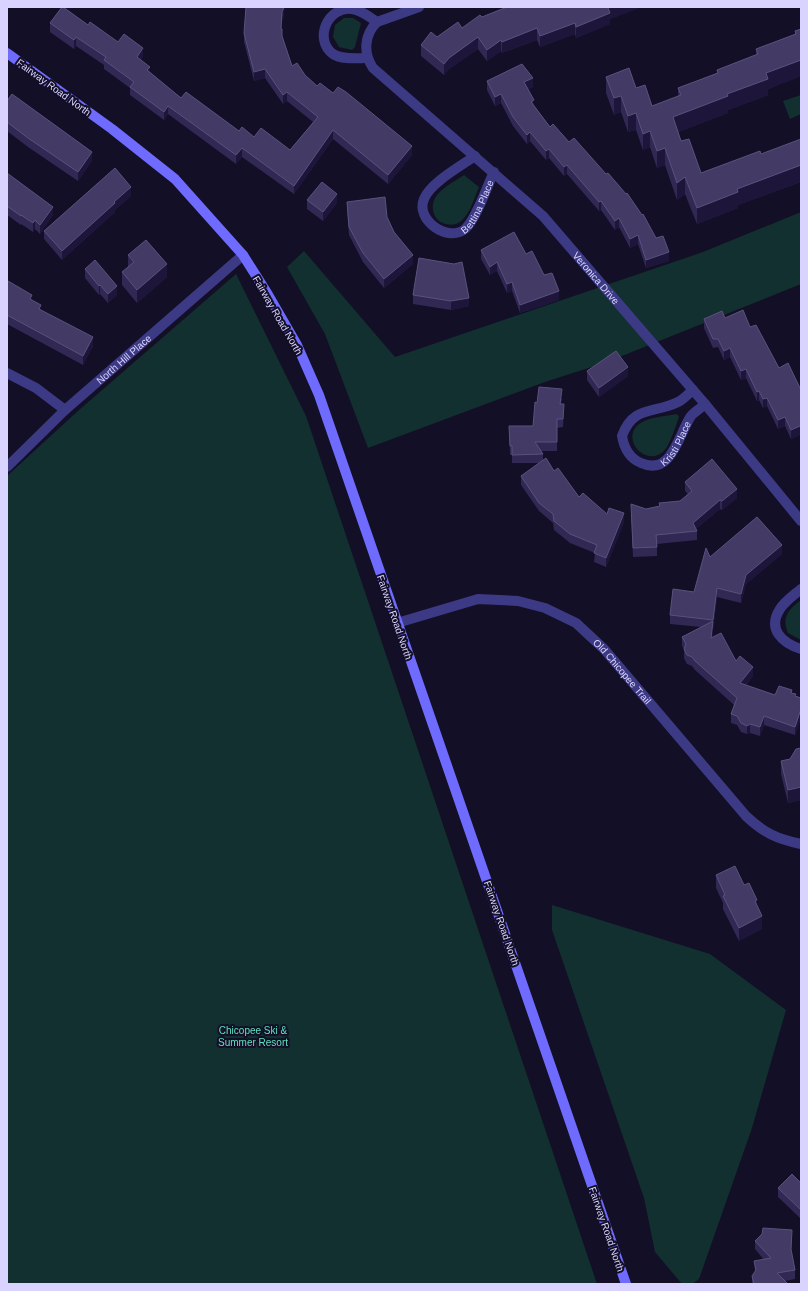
<svg xmlns="http://www.w3.org/2000/svg" width="808" height="1291" viewBox="0 0 808 1291" font-family="Arial,sans-serif">
	<style>
		.green { fill: #12302f }
		.lines { fill: none; stroke-linecap: round; stroke-linejoin: round }
		.minor { stroke: #3d3a85; stroke-width: 10 }
		.secondary { stroke: #6f6bff; stroke-width: 10 }
		.wall { fill: #312854 }
		.shaded-wall { fill: #1d163a }
		.building { fill: #433a66; stroke: #5a527e }
		.labels { text-anchor: middle; stroke-width: 4; stroke-linejoin: round; paint-order: stroke }
		.street-label { font-size: 10px; fill: #d9d4ff; stroke: #130f26 }
		.park-label { font-size: 10px; fill: #5fe0c0; stroke: #130f26 }
	</style>
	<rect width="100%" height="100%" fill="#130f26"/>
	<!-- green -->
	<path class="green" d="M344,18H353L361,23L355,47L352,50L339,47L333,37L335,25Z
		M801,95V114L790,119L783,101Z
		M464,175L479,187C473,201 466,230 446,224C440,223 436,219 434,214C427,194 451,184 464,175Z
		M801,212V284L607,362L545,382L368,448L325,334L287,267L304,251L395,357L703,252Z
		M236,274L306,416L597,1284H7V476L79,410Z
		M677,414L679,417C675,427 671,443 664,451C646,468 620,439 639,424C648,417 666,416 677,414Z
		M801,600V640L788,633C781,617 789,609 801,600Z
		M552,905L710,954L786,1010L752,1128L699,1279L692,1284H682L655,1252L644,1198L552,930Z"/>
	<g class="lines">
		<!-- minor -->
		<g class="minor">
			<path id="s1" d="M419,7L377,22C364,35 363,53 373,68L543,216L705,404L801,521"/>
			<path d="M367,58C357,58 342,60 333,54C313,39 328,6 352,9C361,10 370,17 377,22"/>
			<path id="s2" d="M475,156C461,166 430,183 424,199C415,220 448,243 465,229C476,220 487,186 494,172"/>
			<path d="M7,373L36,388L65,410"/>
			<path id="s3" d="M693,390C688,394 683,400 678,402C654,414 633,405 622,436C624,448 629,458 641,463C672,477 679,433 691,416C694,412 701,408 705,404"/>
			<path id="s4" d="M7,467L65,410L243,255"/>
			<path d="M801,589C794,595 785,601 780,609C767,629 782,643 801,649"/>
			<path id="s5" d="M397,623L478,599L518,601L545,608L576,623L604,649L746,816C764,833 777,839 801,844"/>
		</g>
		<!-- secondary -->
		<path class="secondary" d="M7,53L112,129L175,179L243,255L267,293L297,345L319,395L626,1284"/>
	</g>
	<!-- wall -->
	<path class="wall" d="M507,7H641L610,19V24L576,38L575,34L540,47L537,40L502,53L501,51L487,61L478,49L449,69L444,75L421,56V45L437,37L462,28L482,17Z
		M284,12V15L282,21L281,29L282,38L292,66L305,75L317,86L333,93L412,155L388,184L333,139L294,194L242,157L236,164L168,114L164,120L130,95V88L104,69V65L76,46L74,49L50,32V23L88,25L143,57L141,60L150,72L181,98L239,131L290,150L313,122L287,101L283,104L265,78L254,81L244,42V33Z
		M801,29V76L768,89V95L728,110V113L678,132L681,141L701,173L761,154L801,139V182L738,205V208L697,224L685,194L677,200L665,165L657,168L650,147L643,150L636,130L628,132L621,112L614,115L606,93V77L636,88L652,106L678,96V88L717,73V70L756,55V49L795,34V31Z
		M487,81L533,87L528,89L534,105L550,127L669,261L646,268L638,244L630,248L619,227L615,230L601,210L599,211L567,174L564,176L549,158L546,160L530,141L527,144L513,126L501,103L495,106L487,90Z
		M7,101L92,161L78,181L28,147L7,131Z
		M7,173L53,215L40,234L35,229L33,232L21,224V225L7,215Z
		M131,196L115,210V212L62,260L44,239V231Z
		M307,200L337,203L323,221L307,209Z
		M347,202L387,217L394,232L413,264L384,288L363,262L349,235L347,210Z
		M481,250L526,254L544,275L559,300L520,313L512,291L507,293L497,271L490,275L481,259Z
		M128,255L167,277L137,303L122,285V272L128,267Z
		M419,258L469,306L451,310L413,304V295Z
		M85,269L117,295L108,303L100,294L99,295L85,278Z
		M7,283L32,300L41,310L93,346L83,365L7,324Z
		M725,318L750,327L779,368L800,388L801,387V437L800,435L791,439L785,426L778,429L767,406L763,408L759,400L757,401L746,378L741,380L730,357L724,360L718,347L713,348L704,328V319Z
		M587,371L628,376L599,397L587,380Z
		M562,398L561,404L564,413L563,427L557,428V451H541L543,454V460L554,471L579,497L607,514L624,522L606,567L594,562L595,553L570,543L554,530L553,523L539,511L521,485V476L539,463H512V455H510L509,426H533L537,403Z
		M685,482L737,498L722,510L720,509L696,529L697,531V540L657,544V556L633,557L631,513L646,509L659,507L680,501L688,494L685,491Z
		M782,554L746,584L741,603L717,597L712,638L736,661L753,676L746,685L775,695L792,693L796,696L801,698V718L795,735L764,725L760,736L750,733L747,734L741,732L737,725L731,723V714L734,705L695,670L692,666L687,664L684,658V649L682,646V637L701,627L670,624V615L694,592L710,557Z
		M801,748V800L788,803L781,774V761L790,759Z
		M716,875L744,885L757,906L762,929L739,941L723,909V903L716,888Z
		M801,1183L800,1218L778,1197V1188Z
		M792,1239L791,1251L795,1270V1279L785,1281L788,1284H752V1276L755,1272L754,1261L764,1260L755,1249V1241Z"/>
	<!-- shaded-wall -->
	<path class="shaded-wall" d="M283,7H286L284,12V15L282,21L281,38V29Z
		M611,7H641L610,19V24L576,38V27L608,8Z
		M575,23V34L540,47V36Z
		M537,28V40L502,53V42Z
		M76,37V46L74,49V40Z
		M478,37V49L449,69L444,75V64L449,58Z
		M501,40V51L487,61V50Z
		M143,48V57L137,66V57Z
		M801,60V76L768,89V95L728,110V113L673,134V117L727,94L766,73Z
		M150,67V75L147,70Z
		M265,69V78L254,81V72Z
		M533,78V87L524,91V82Z
		M287,92V101L283,104V95Z
		M501,94V103L495,106V97Z
		M621,96V112L614,115V98Z
		M168,106V114L164,120V112Z
		M636,113V130L628,132V116Z
		M333,130V139L294,194V186Z
		M650,131V147L643,150V134Z
		M530,132V141L527,144V135Z
		M412,146V155L388,184V175Z
		M242,148V157L236,164V155Z
		M665,148V165L657,168V151Z
		M549,149V158L546,160V151Z
		M92,152V161L78,181V172Z
		M567,165V174L564,176V167Z
		M801,165V182L738,205V208L697,224V208L737,189Z
		M685,177V194L677,200V183Z
		M131,187V196L115,210V212L62,260V251Z
		M337,194V203L323,221V212Z
		M601,201V210L599,211V202Z
		M53,207V215L40,234V225Z
		M619,218V227L615,230V221Z
		M35,220V229L33,232V223Z
		M638,235V244L630,248V239Z
		M669,252V261L646,268V260Z
		M413,255V264L384,288V279Z
		M497,262V271L490,275V267Z
		M167,264V277L137,303V290Z
		M512,282V291L507,293V284Z
		M100,285V294L99,295V286Z
		M117,286V295L108,303V294Z
		M559,291V300L520,313V305Z
		M469,298V306L451,310V301Z
		M93,337V346L83,365V356Z
		M730,348V357L724,360V351Z
		M628,367V376L599,397V388Z
		M746,369V378L741,380V371Z
		M759,391V400L757,401V392Z
		M767,398V406L763,408V399Z
		M564,404V413L563,427V419Z
		M785,417V426L778,429V420Z
		M800,426V435L791,439V430Z
		M737,489V498L722,510V501Z
		M720,500V509L693,532V523Z
		M624,513V522L606,567V558Z
		M782,545V554L746,584L741,603V594L746,575Z
		M717,588V597L713,629V620Z
		M713,621V630L711,647V638Z
		M753,667V676L740,691V683Z
		M801,709V718L795,735V727Z
		M764,716V725L760,736V727Z
		M750,724V733L747,734V726Z
		M801,787V800L788,803V790Z
		M757,900V913L755,901Z
		M762,916V929L739,941V928Z
		M801,1208V1217L800,1218V1209Z"/>
	<!-- building -->
	<path class="building" d="M62,7H63L88,25L90,22L118,42L124,34L143,48L137,57L150,67L147,70L181,98L186,92L239,131L242,127L254,137L261,128L290,150L318,117L287,92L283,95L265,69L254,72L244,33L246,7H284L282,12L281,29H282V36L292,66L297,63L305,75L317,86L320,83L333,93L338,87L346,92L412,146L388,175L333,130L294,186L242,148L236,155L168,106L164,112L130,87L134,82L104,60L106,57L76,37L74,40L50,23Z
		M507,7H611L608,8L610,13L576,27L575,23L540,36L537,28L502,42L501,40L487,50L478,37L449,58L444,64L421,45L431,32L437,37L458,22L462,28L480,15L482,17Z
		M801,29V60L766,73L768,79L727,94L728,96L673,117L681,141L689,139L701,173L760,151L761,154L801,139V165L737,189L738,192L697,208L685,177L677,183L665,148L657,151L650,131L643,134L636,113L628,116L621,96L614,98L606,77L629,68L636,88L645,85L652,106L681,95L678,88L718,73L717,70L758,54L756,49L796,34L795,31Z
		M522,64L533,78L524,82L534,100L531,102L550,127L553,124L569,142L574,138L606,174L608,173L626,194L627,193L642,215L643,214L656,238L663,236L669,252L646,260L638,235L630,239L619,218L615,221L601,201L599,202L567,165L564,167L549,149L546,151L530,132L527,135L513,117L501,94L495,97L487,81Z
		M12,94L92,152L78,172L28,138L7,122V101Z
		M115,168L131,187L114,202L115,203L62,251L44,231Z
		M7,173L53,207L40,225L35,220L33,223L21,215V216L7,206Z
		M322,182L337,194L323,212L307,200Z
		M385,197L387,217L394,232L413,255L384,279L363,253L349,227L347,202Z
		M514,232L526,254L532,251L544,275L552,273L559,291L520,305L512,282L507,284L497,262L490,267L481,250Z
		M146,240L167,264L137,290L122,272L134,262L128,255Z
		M419,258L454,264L462,262L469,298L451,301L413,295Z
		M95,260L117,286L108,294L100,285L99,286L85,269Z
		M8,281L32,295L30,299L41,305L39,309L93,337L83,356L7,315V283Z
		M743,310L750,327L756,325L779,368L788,363L800,388L801,387V428L800,426L791,430L785,417L778,420L767,398L763,399L759,391L757,392L746,369L741,371L730,348L724,351L718,339H713L704,319L722,311L725,318Z
		M616,351L628,367L599,388L587,371Z
		M539,387L562,389L560,404H564L563,419H557V442H535L543,454L512,455V446H510L509,426H533L535,402L537,403Z
		M546,458L554,471L558,468L579,497L583,493L607,514L609,508L624,513L606,558L594,553L597,545L570,534L554,521L553,514L539,503L521,476Z
		M712,459L737,489L722,501L720,500L693,523L697,531L656,535L657,547L633,548L631,504L646,509L660,506L659,503L680,501L692,491L685,482Z
		M757,517L782,545L746,575L741,594L717,588L713,620L670,615L673,589L694,592L706,548L710,557Z
		M713,621L711,638L721,633L736,661L740,656L753,667L740,683L775,695L779,686L792,690L791,693L796,694L795,696L801,698V709L795,727L764,716L760,727L750,724L747,726L741,723L737,716L731,714L737,698L695,661L692,657L687,655L684,649L686,644L682,637Z
		M801,748V787L788,790L781,761L790,759L796,749Z
		M735,866L744,885L749,883L757,900L755,901L762,916L739,928L723,896L725,895L716,875Z
		M792,1174L801,1183V1208L800,1209L778,1188Z
		M763,1228L792,1230L791,1249L795,1270L777,1273L788,1284H754L752,1276L756,1270L754,1261L771,1258L755,1241L762,1234Z"/>
	<g class="labels">
		<!-- street labels -->
		<g class="street-label">
			<text transform="translate(54 87) rotate(36)" y="4">Fairway Road North</text>
			<text dy="4" stroke="none"><textPath href="#s2" startOffset="158">Bettina Place</textPath></text>
			<text dy="4" stroke="none"><textPath href="#s1" startOffset="402">Veronica Drive</textPath></text>
			<text transform="translate(278 315) rotate(60)" y="4">Fairway Road North</text>
			<text dy="4" stroke="none"><textPath href="#s4" startOffset="159">North Hill Place</textPath></text>
			<text dy="4" stroke="none"><textPath href="#s3" startOffset="169">Kristi Place</textPath></text>
			<text transform="translate(395 617) rotate(71)" y="4">Fairway Road North</text>
			<text dy="4" stroke="none"><textPath href="#s5" startOffset="254">Old Chicopee Trail</textPath></text>
			<text transform="translate(502 923) rotate(71)" y="4">Fairway Road North</text>
			<text transform="translate(607 1229) rotate(71)" y="4">Fairway Road North</text>
		</g>
		<!-- park labels -->
		<g class="park-label">
			<text x="253" y="1034">Chicopee Ski &amp;<tspan x="253" dy="12">Summer Resort</tspan></text>
		</g>
	</g>
	<!-- border -->
	<rect width="808" height="1291" fill="none" stroke="#d9d4ff" stroke-width="16"/>
</svg>
